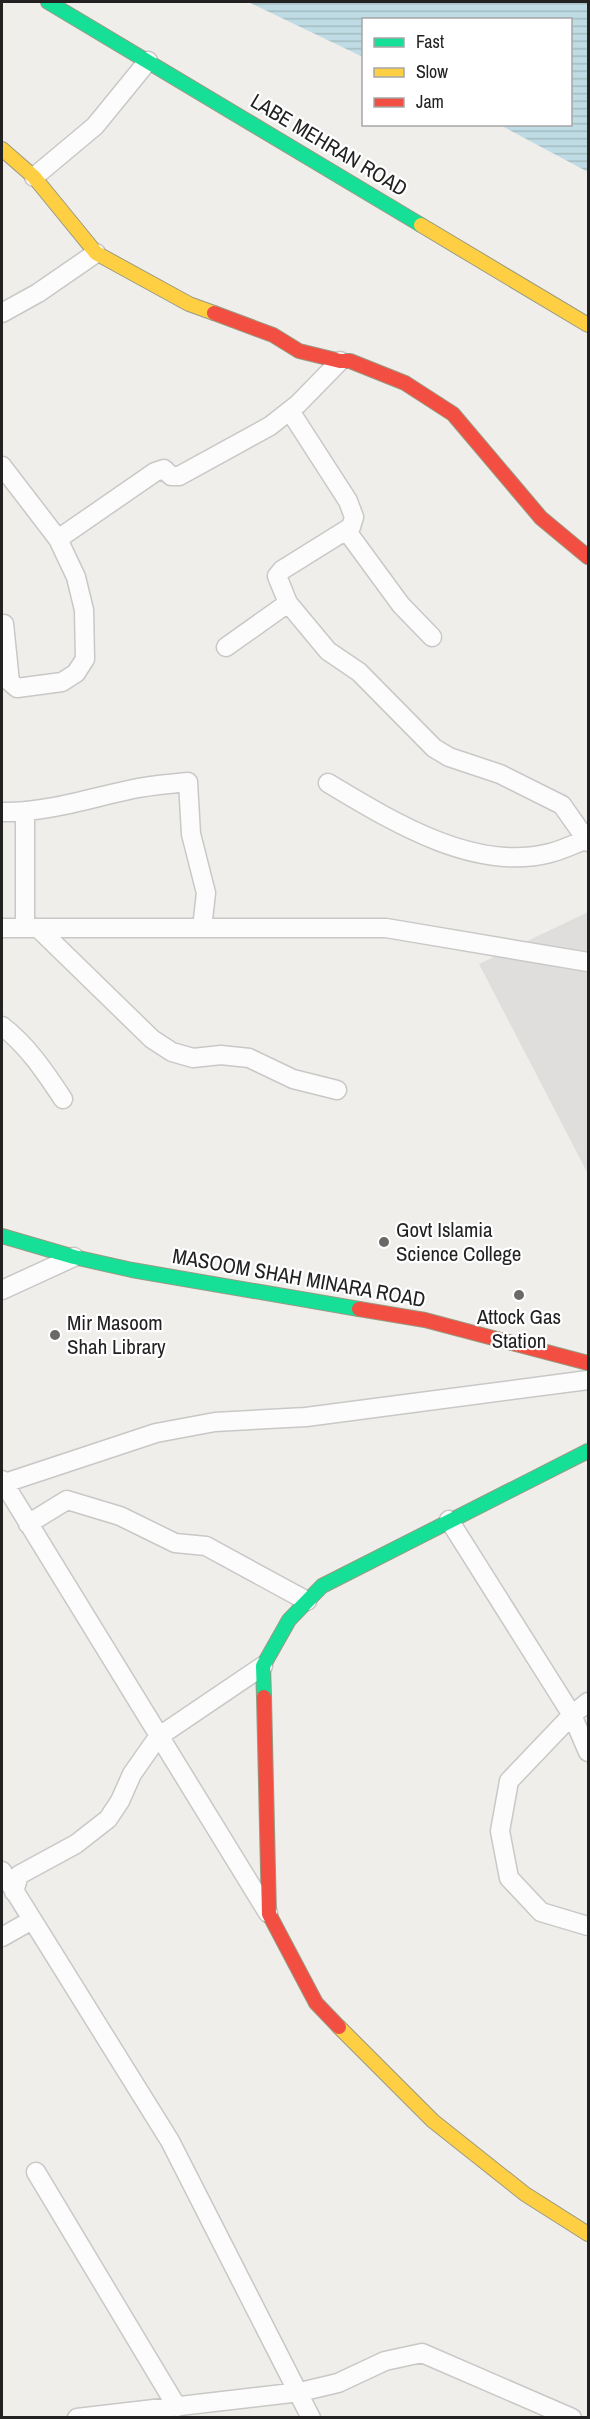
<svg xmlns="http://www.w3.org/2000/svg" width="590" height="2419" viewBox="0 0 590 2419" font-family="'Archivo Narrow',sans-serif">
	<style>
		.residential { fill: #dfdedc }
		.water { fill: url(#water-rules) }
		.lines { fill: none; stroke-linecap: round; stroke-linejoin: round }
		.street-casing { stroke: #c9c8c7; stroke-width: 21 }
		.fast-casing { stroke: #999a82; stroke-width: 16 }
		.slow-casing { stroke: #999a82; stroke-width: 16 }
		.jam-casing { stroke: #999a82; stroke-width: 16 }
		.street { stroke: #fdfcfc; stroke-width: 18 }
		.fast { stroke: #16e098; stroke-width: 14 }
		.slow { stroke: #ffcf43; stroke-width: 14 }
		.jam { stroke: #f24e42; stroke-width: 14 }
		.poi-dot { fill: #6a6968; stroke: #fff; stroke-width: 2 }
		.labels { text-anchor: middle; stroke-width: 4.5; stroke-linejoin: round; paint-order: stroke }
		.street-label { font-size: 21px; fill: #222; stroke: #fff }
		.poi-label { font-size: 21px; fill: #222; stroke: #fff; text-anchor: start }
	</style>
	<defs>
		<pattern id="water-rules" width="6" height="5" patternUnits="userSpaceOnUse" patternTransform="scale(1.5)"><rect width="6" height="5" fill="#bfdbe3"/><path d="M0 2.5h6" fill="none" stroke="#a4bcc2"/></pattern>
	</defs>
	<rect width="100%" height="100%" fill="#f0eeeb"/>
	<!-- residential -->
	<path class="residential" d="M588,912V1174L479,964Z"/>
	<!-- water -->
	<path class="water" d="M248,2H588V172L500,125L570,124V20H364L363,57Z"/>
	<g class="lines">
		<!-- street casing -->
		<g class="street-casing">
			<path id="street" d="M34,177L95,126L148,61
				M2,313L38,293L96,253
				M2,466L58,539L76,577L84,610L85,659L76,673L62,682L17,688L10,682L4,624
				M346,530L401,605L432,637
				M58,539L155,472L164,469L171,476H179L270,426L298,404L340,361
				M288,603L277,576L282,570L351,527L354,517L348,501L290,411
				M226,647L288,603L328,651L359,672L434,748L449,757L500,774L562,805L588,842
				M328,783C390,820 474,873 550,853C563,850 576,843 588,839
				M2,812C46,813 90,798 133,789C151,785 170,784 188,782L191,834L206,893L202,928
				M2,928H386L588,962
				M25,928V811
				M38,928L152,1039L172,1052L193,1058L221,1055L249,1058L293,1079L337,1090
				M2,1026C28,1046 45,1072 63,1099
				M2,1290L74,1257
				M2,1480L268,1913
				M2,1484L156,1433L215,1422L306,1417L588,1380
				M449,1520L572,1715L588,1752
				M28,1524L67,1500L120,1516L175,1543L206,1546L307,1601
				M588,1702L572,1715L509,1781L500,1831L509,1878L541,1912L588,1926
				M2,1871L170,2141L311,2418
				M14,1892L19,1875L76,1844L108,1819L120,1801L132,1774L158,1737L263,1666
				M2,1937L32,1920
				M36,2172L177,2407
				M77,2418L300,2392L338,2383L385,2361L422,2353L572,2418"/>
		</g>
		<!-- fast casing -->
		<g class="fast-casing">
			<path id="fast" d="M48,2L421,225
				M2,1236L74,1257L132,1270L359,1309
				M264,1697L263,1666L289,1620L322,1586L588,1451"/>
		</g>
		<!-- slow casing -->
		<g class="slow-casing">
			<path id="slow" d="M2,149L34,177L96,253L189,304L214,313
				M421,225L588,325
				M339,2027L433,2121L525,2194L588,2234"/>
		</g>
		<!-- jam casing -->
		<g class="jam-casing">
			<path id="jam" d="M214,313L273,335L299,351L340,361H350L405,383L453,414L541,518L588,557
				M359,1309L425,1320L588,1363
				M264,1697L269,1914L316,2003L339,2027"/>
		</g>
		<!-- street -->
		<use href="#street" class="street"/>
		<!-- fast -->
		<use href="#fast" class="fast"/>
		<!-- slow -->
		<use href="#slow" class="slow"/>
		<!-- jam -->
		<use href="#jam" class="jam"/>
	</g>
	<!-- markers -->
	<g class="poi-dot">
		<circle cx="384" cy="1242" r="6"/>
		<circle cx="519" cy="1295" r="6"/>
		<circle cx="55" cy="1335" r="6"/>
	</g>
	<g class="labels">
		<!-- street labels -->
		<g class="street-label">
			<text transform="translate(329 145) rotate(31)" y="7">LABE MEHRAN ROAD</text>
			<text transform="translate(299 1278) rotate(10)" y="7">MASOOM SHAH MINARA ROAD</text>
		</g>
		<!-- poi labels -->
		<g class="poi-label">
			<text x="396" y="1237">Govt Islamia<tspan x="396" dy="24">Science College</tspan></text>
			<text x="519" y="1324" text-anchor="middle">Attock Gas<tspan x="519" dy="24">Station</tspan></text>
			<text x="67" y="1330">Mir Masoom<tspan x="67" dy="24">Shah Library</tspan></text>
		</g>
	</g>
	<!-- border -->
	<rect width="590" height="2419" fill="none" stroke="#222222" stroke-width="6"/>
	<!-- legend -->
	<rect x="362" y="18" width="210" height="108" fill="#ffffff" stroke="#a7a7a7" stroke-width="1.5"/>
	<rect x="374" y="38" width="30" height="9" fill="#16e098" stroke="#a7a7a7" stroke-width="1.5"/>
	<text x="416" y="48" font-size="18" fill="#222222">Fast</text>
	<rect x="374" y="68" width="30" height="9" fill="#ffcf43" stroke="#a7a7a7" stroke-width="1.5"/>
	<text x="416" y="78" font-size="18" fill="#222222">Slow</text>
	<rect x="374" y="98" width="30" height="9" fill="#f24e42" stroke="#a7a7a7" stroke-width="1.5"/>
	<text x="416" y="108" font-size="18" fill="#222222">Jam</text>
</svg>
